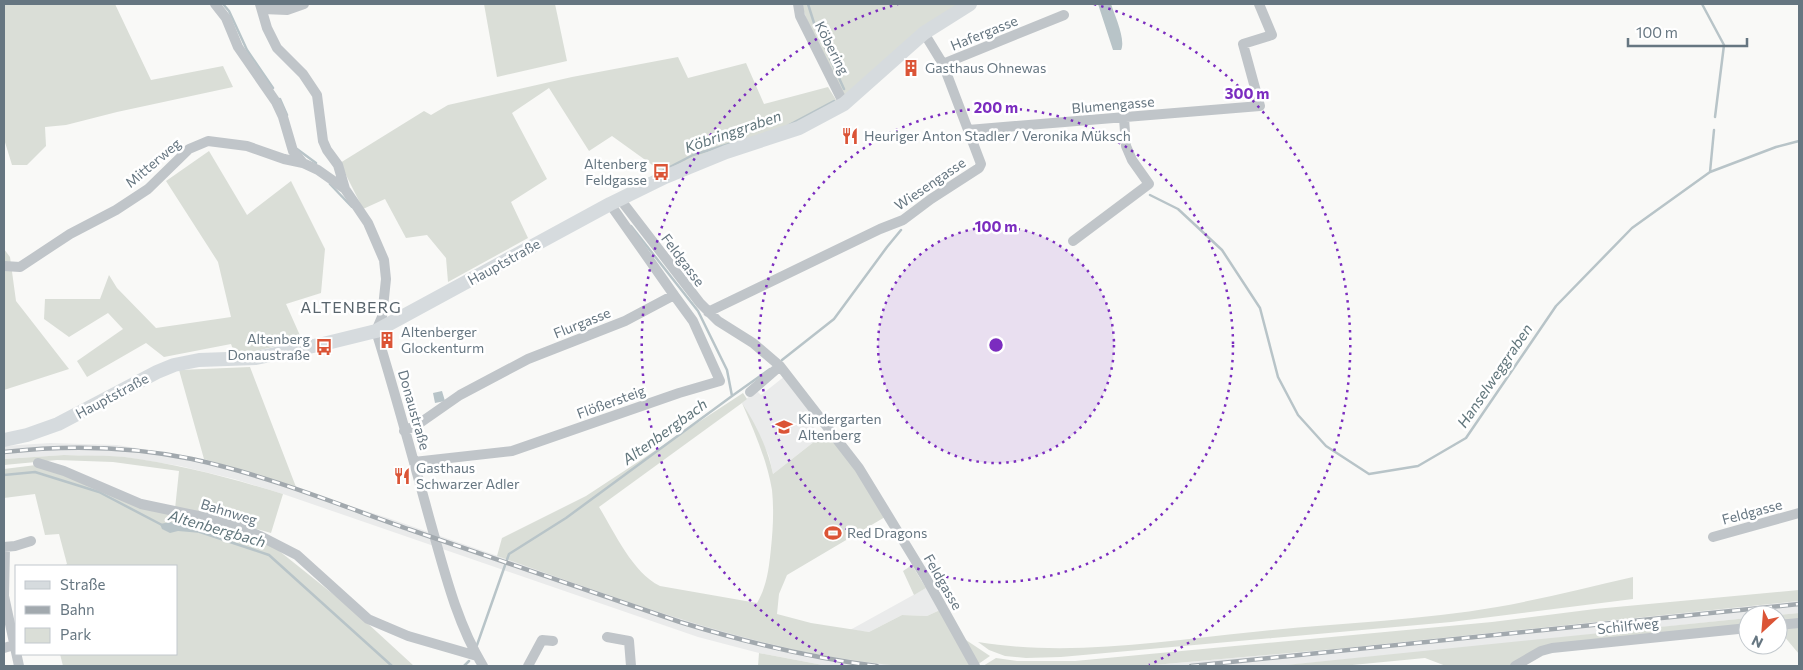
<svg xmlns="http://www.w3.org/2000/svg" width="1803" height="670" viewBox="0 0 1803 670" font-family="Commissioner,sans-serif">
	<style>
		.built { fill: #eaebeb }
		.green { fill: #daded7; fill-rule: evenodd }
		.water { fill: #b8c4c8 }
		.lines { fill: none; stroke-linecap: round; stroke-linejoin: round }
		.stream { stroke: #b8c4c8; stroke-width: 2.5 }
		.minor { stroke: #c0c5c9; stroke-width: 10 }
		.major { stroke: #d6dbde; stroke-width: 14 }
		.rail-casing { stroke: #a2a9ae; stroke-width: 4.5 }
		.rail { stroke: #fff; stroke-width: 2.5; stroke-dasharray: 8; stroke-linecap: butt }
		.ring { fill: none; stroke: #7b2cbf; stroke-width: 2.5; stroke-dasharray: 2.5 5 }
		.labels { text-anchor: middle; stroke-width: 5; stroke-linejoin: round; paint-order: stroke }
		.street-label { font-size: 14px; fill: #667681; stroke: #fff }
		.poi-label { font-size: 14px; fill: #667681; stroke: #fff; text-anchor: start }
		.water-label { font-size: 15px; font-style: italic; fill: #60757b; stroke: #fff }
		.quarter-label { font-size: 16px; letter-spacing: 1px; fill: #58646c; stroke: #fff }
		.centre { fill: #7b2cbf; stroke: #fff; stroke-width: 2.5 }
		.ring-label { font-size: 15px; text-anchor: middle; font-weight: bold; fill: #7b2cbf; stroke: #fff; stroke-width: 5; stroke-linejoin: round; paint-order: stroke }
	</style>
	<rect width="100%" height="100%" fill="#f9f9f7"/>
	<!-- built -->
	<path class="built" d="M785,376L815,414L808,420L821,436L827,432L830,435L824,439L815,441L773,474L769,456L748,413L742,403L756,390L761,395Z
		M50,443L117,445L204,459L388,518L567,580L770,644L847,659L902,666H828L759,653L698,637L283,494L234,479L180,466L124,457L64,455L4,459V446Z
		M926,588L940,610L927,616L902,615L869,632L850,630Z
		M1799,601V613L1777,615H1748V618L1413,653L1276,666H1143L1335,649Z"/>
	<!-- green -->
	<path class="green" d="M4,4H115L151,80L223,66L233,87L117,112L66,125L45,127L46,146L27,165H12L4,139Z
		M484,4H555L567,61L497,77Z
		M801,4H966L845,99L814,38Z
		M678,57L688,78L746,63L764,104L828,87L838,103L782,131L662,172L612,136L589,151L549,88L512,113L547,179L511,202L528,238L448,282L446,258L427,235L406,238L385,199L363,209L340,163L424,111L431,115L448,105L572,77Z
		M209,151L247,215L291,181L325,249L321,293L286,304L302,340L252,352H234L231,344L164,357L146,343L87,377L77,361L123,329L108,313L69,337L44,319L45,299H100L109,275L117,288L156,328L231,317L218,262L166,181Z
		M4,249L10,257L16,301L69,369L4,390Z
		M250,367L296,487L204,459L179,370Z
		M743,393L747,399L742,403C756,424 768,449 773,474L815,441L824,439L830,435L847,457L885,517L787,575L779,594L777,614L811,623L869,632L902,615L927,616L940,610L973,666C949,666 925,668 901,666C761,654 629,602 497,556L502,538L586,496ZM742,403C754,431 767,460 772,490C774,510 773,529 771,548C769,568 767,586 757,603L660,586C632,572 615,533 599,507Z
		M64,455C84,456 105,455 125,457C179,464 231,478 283,494L271,533L211,516L175,509L179,471L113,462L57,460L4,465V459Z
		M36,465L94,485L237,530L278,550L353,610L414,666H63L60,654H176V566H64L67,564L59,534L45,535L35,494L4,498V469Z
		M912,565L926,588L914,595L903,571Z
		M1633,577V599L1451,622L1061,657L1026,658L1005,656L989,650L978,642C1069,657 1162,641 1253,632C1334,623 1417,621 1497,607C1543,599 1588,587 1633,577Z
		M1799,590V601L1335,649L1143,666H983L996,658L1017,661H1075L1492,622L1595,609Z
		M1799,613V621L1778,623L1777,615Z
		M1748,618V626L1542,647L1511,666H1446L1425,658L1342,666H1276Z
		M1799,627V654L1778,629Z
		M960,636L990,656L977,665Z
		M759,653L828,666H758Z"/>
	<!-- water -->
	<path class="water" d="M1098,4H1111C1115,16 1126,40 1121,50H1113Z
		M442,391L445,401L435,403L433,393Z
		M170,522L196,528L201,533L178,531L170,533L162,529L160,524Z"/>
	<g class="lines">
		<!-- stream -->
		<path class="stream" d="M223,4L229,11L247,50L273,88
			M808,4L814,23L844,89
			M1702,4L1724,45L1715,117
			M280,99L287,115
			M789,125L834,101
			M297,149L316,163
			M662,171L693,155L729,144
			M1710,172L1714,130
			M330,184L352,207
			M1150,195L1178,209L1222,250L1260,308L1278,377L1298,415L1326,446L1369,474L1418,466L1466,438L1556,306L1632,228L1710,172L1776,147L1799,141
			M782,360L834,319L887,247L901,230
			M732,396L770,369
			M4,475L35,472L99,492L162,525
			M200,532L269,555L392,666
			M477,645L509,554L566,518L732,396L727,370L698,311L631,226
			M464,666L469,661"/>
		<!-- minor -->
		<path class="minor" d="M215,4L226,18L238,47L276,102L283,117L293,151L303,163L318,170L345,189L368,223L384,260L386,279L382,317L376,331C395,392 412,455 429,517C443,566 456,622 483,666
			M260,4L267,28L277,48L303,74L317,95L323,141L327,150L338,165L345,189
			M798,4L800,16L844,104
			M263,9L287,10L304,4
			M943,64L1064,15
			M968,130L1260,106L1243,44L1272,35L1259,4
			M620,199L700,303L718,321L753,343L780,366L859,468L926,578L975,666
			M1073,241L1149,184L1132,160L1126,146L1124,118
			M4,266L20,267L70,234L116,210L148,189L189,149L208,141L247,146L284,159L303,163
			M708,312L880,229L903,220L931,199L979,168L981,164L943,64L924,33
			M750,392L780,366
			M404,431L417,425L460,395L528,359L625,321L674,295L610,204
			M414,462L512,451L679,393L720,381L693,321L674,295
			M38,463L64,471L141,504L208,518L237,526L260,536L297,555L368,619L408,636L477,656
			M1713,537L1799,513
			M4,547L15,546L31,541
			M5,547L4,596L19,666
			M1778,625L1799,623
			M607,637L629,641L631,666
			M4,648L14,645
			M528,666L542,640L553,641
			M1515,666L1541,651L1552,648L1748,628"/>
		<!-- major -->
		<path class="major" d="M4,440L27,435L58,424L157,372L174,365L199,360L256,358L323,344L376,331L610,204L665,177L726,152L799,128L844,104L924,33L970,4"/>
		<!-- rail casing -->
		<g class="rail-casing">
			<path id="rail" d="M4,452C66,445 130,446 192,459C266,475 337,504 408,529C499,560 590,591 680,622C745,642 810,658 877,666
				M1191,666L1799,604"/>
		</g>
		<!-- rail -->
		<use href="#rail" class="rail"/>
	</g>
	<!-- distance rings -->
	<circle cx="996" cy="345" r="118" fill="#7b2cbf" fill-opacity=".12"/>
	<g class="ring">
		<circle cx="996" cy="345" r="118"/>
		<circle cx="996" cy="345" r="237"/>
		<path d="M843 665A355 355 0 0 1 898 4M1094 4A355 355 0 0 1 1149 665"/>
	</g>
	<!-- icons -->
	<defs>
		<g id="building-bare" transform="scale(1.35)"><path d="M-4-6H4V6H1V3H-1V6H-4ZM-2.5-4.3h1.7v1.8h-1.7ZM.8-4.3h1.7v1.8H.8ZM-2.5-1h1.7V.8h-1.7ZM.8-1h1.7V.8H.8Z" fill="#db5436" stroke="#fff" stroke-width="2.5" paint-order="stroke"/></g>
		<g id="restaurant-bare" transform="scale(1.35)"><path d="M-5-6h1v4h1v-4h1v4h1v-4h1v5L-1.5 .5V6h-2V.5L-5-1ZM5-6V6H3V1.5H1.5Q1.5-4 5-6Z" fill="#db5436" stroke="#fff" stroke-width="2.5" paint-order="stroke"/></g>
		<g id="bus-bare" transform="scale(1.35)"><path d="M-5-6H5V4H4V6H2V4H-2V6H-4V4H-5ZM-3.5-4V0h7V-4ZM-3.5 1.2v1.5H-2V1.2ZM2 1.2v1.5H3.5V1.2Z" fill="#db5436" stroke="#fff" stroke-width="2.5" paint-order="stroke"/></g>
		<g id="school-bare" transform="scale(1.35)"><path d="M0-5L7-2L0 1L-7-2ZM-4 1L0 2.5L4 1V4Q0 6-4 4Z" fill="#db5436" stroke="#fff" stroke-width="2.5" paint-order="stroke"/></g>
		<g id="stadium-bare" transform="scale(1.35)"><path d="M0-5a6.5 5 0 1 0 0 10a6.5 5 0 1 0 0-10ZM-3.5-1.8h7v3.6h-7Z" fill="#db5436" stroke="#fff" stroke-width="2.5" paint-order="stroke"/></g>
	</defs>
	<g fill-rule="evenodd">
		<use href="#building-bare" x="911" y="68"/>
		<use href="#restaurant-bare" x="850" y="136"/>
		<use href="#bus-bare" x="661" y="172"/>
		<use href="#building-bare" x="387" y="340"/>
		<use href="#bus-bare" x="324" y="347"/>
		<use href="#school-bare" x="784" y="427"/>
		<use href="#restaurant-bare" x="402" y="476"/>
		<use href="#stadium-bare" x="833" y="533"/>
	</g>
	<g class="labels">
		<!-- street labels -->
		<g class="street-label">
			<text transform="translate(984 33) rotate(-22)" y="5">Hafergasse</text>
			<text transform="translate(832 48) rotate(63)" y="5">Köbering</text>
			<text transform="translate(1113 105) rotate(-5)" y="5">Blumengasse</text>
			<text transform="translate(153 163) rotate(-40)" y="5">Mitterweg</text>
			<text transform="translate(930 184) rotate(-34)" y="5">Wiesengasse</text>
			<text transform="translate(683 260) rotate(53)" y="5">Feldgasse</text>
			<text transform="translate(504 262) rotate(-29)" y="5">Hauptstraße</text>
			<text transform="translate(582 323) rotate(-22)" y="5">Flurgasse</text>
			<text transform="translate(112 396) rotate(-28)" y="5">Hauptstraße</text>
			<text transform="translate(611 402) rotate(-20)" y="5">Flößersteig</text>
			<text transform="translate(414 410) rotate(74)" y="5">Donaustraße</text>
			<text transform="translate(229 512) rotate(17)" y="5">Bahnweg</text>
			<text transform="translate(1752 512) rotate(-15)" y="5">Feldgasse</text>
			<text transform="translate(943 582) rotate(60)" y="5">Feldgasse</text>
			<text transform="translate(1628 626) rotate(-6)" y="5">Schilfweg</text>
		</g>
		<!-- poi labels -->
		<g class="poi-label">
			<text x="925" y="73">Gasthaus Ohnewas</text>
			<text x="864" y="141">Heuriger Anton Stadler / Veronika Müksch</text>
			<text x="647" y="169" text-anchor="end">Altenberg<tspan x="647" dy="16">Feldgasse</tspan></text>
			<text x="401" y="337">Altenberger<tspan x="401" dy="16">Glockenturm</tspan></text>
			<text x="310" y="344" text-anchor="end">Altenberg<tspan x="310" dy="16">Donaustraße</tspan></text>
			<text x="798" y="424">Kindergarten<tspan x="798" dy="16">Altenberg</tspan></text>
			<text x="416" y="473">Gasthaus<tspan x="416" dy="16">Schwarzer Adler</tspan></text>
			<text x="847" y="538">Red Dragons</text>
		</g>
		<!-- water labels -->
		<g class="water-label">
			<text transform="translate(733 132) rotate(-19)" y="5">Köbringgraben</text>
			<text transform="translate(1495 376) rotate(-56)" y="5">Hanselweggraben</text>
			<text transform="translate(665 432) rotate(-36)" y="5">Altenbergbach</text>
			<text transform="translate(217 529) rotate(16)" y="5">Altenbergbach</text>
		</g>
		<!-- quarter labels -->
		<g class="quarter-label">
			<text x="351" y="313">ALTENBERG</text>
		</g>
	</g>
	<circle cx="996" cy="345" r="8" class="centre"/>
	<g class="ring-label">
		<text x="1247" y="99">300 m</text>
		<text x="996" y="113">200 m</text>
		<text x="996" y="232">100 m</text>
	</g>
	<!-- border -->
	<rect width="1803" height="670" fill="none" stroke="#667681" stroke-width="10"/>
	<!-- legend -->
	<rect x="15" y="565" width="162" height="90" fill="#ffffff" stroke="#c2c8cd"/>
	<rect x="25" y="581" width="25" height="8" fill="#d6dbde" stroke="#c2c8cd"/>
	<text x="60" y="590" font-size="15" fill="#667681">Straße</text>
	<rect x="25" y="606" width="25" height="8" fill="#a2a9ae" stroke="#c2c8cd"/>
	<text x="60" y="615" font-size="15" fill="#667681">Bahn</text>
	<rect x="25" y="628" width="25" height="15" fill="#daded7" stroke="#c2c8cd"/>
	<text x="60" y="640" font-size="15" fill="#667681">Park</text>
	<!-- north arrow -->
	<g transform="translate(1763 630) rotate(206)"><circle r="24" fill="#ffffff" stroke="#c2c8cd"/>
	<path d="M0-4L9 19L0 12L-9 19Z" fill="#db5436"/>
	<text y="-8" font-size="14" font-weight="bold" text-anchor="middle" fill="#667681">N</text>
	</g>
	<!-- scale -->
	<path d="M1628 38v8h119v-8" fill="none" stroke="#667681" stroke-width="2.5"/>
	<text x="1636" y="38" font-size="15" fill="#667681" stroke="#ffffff" stroke-width="4" paint-order="stroke">100 m</text>
</svg>
